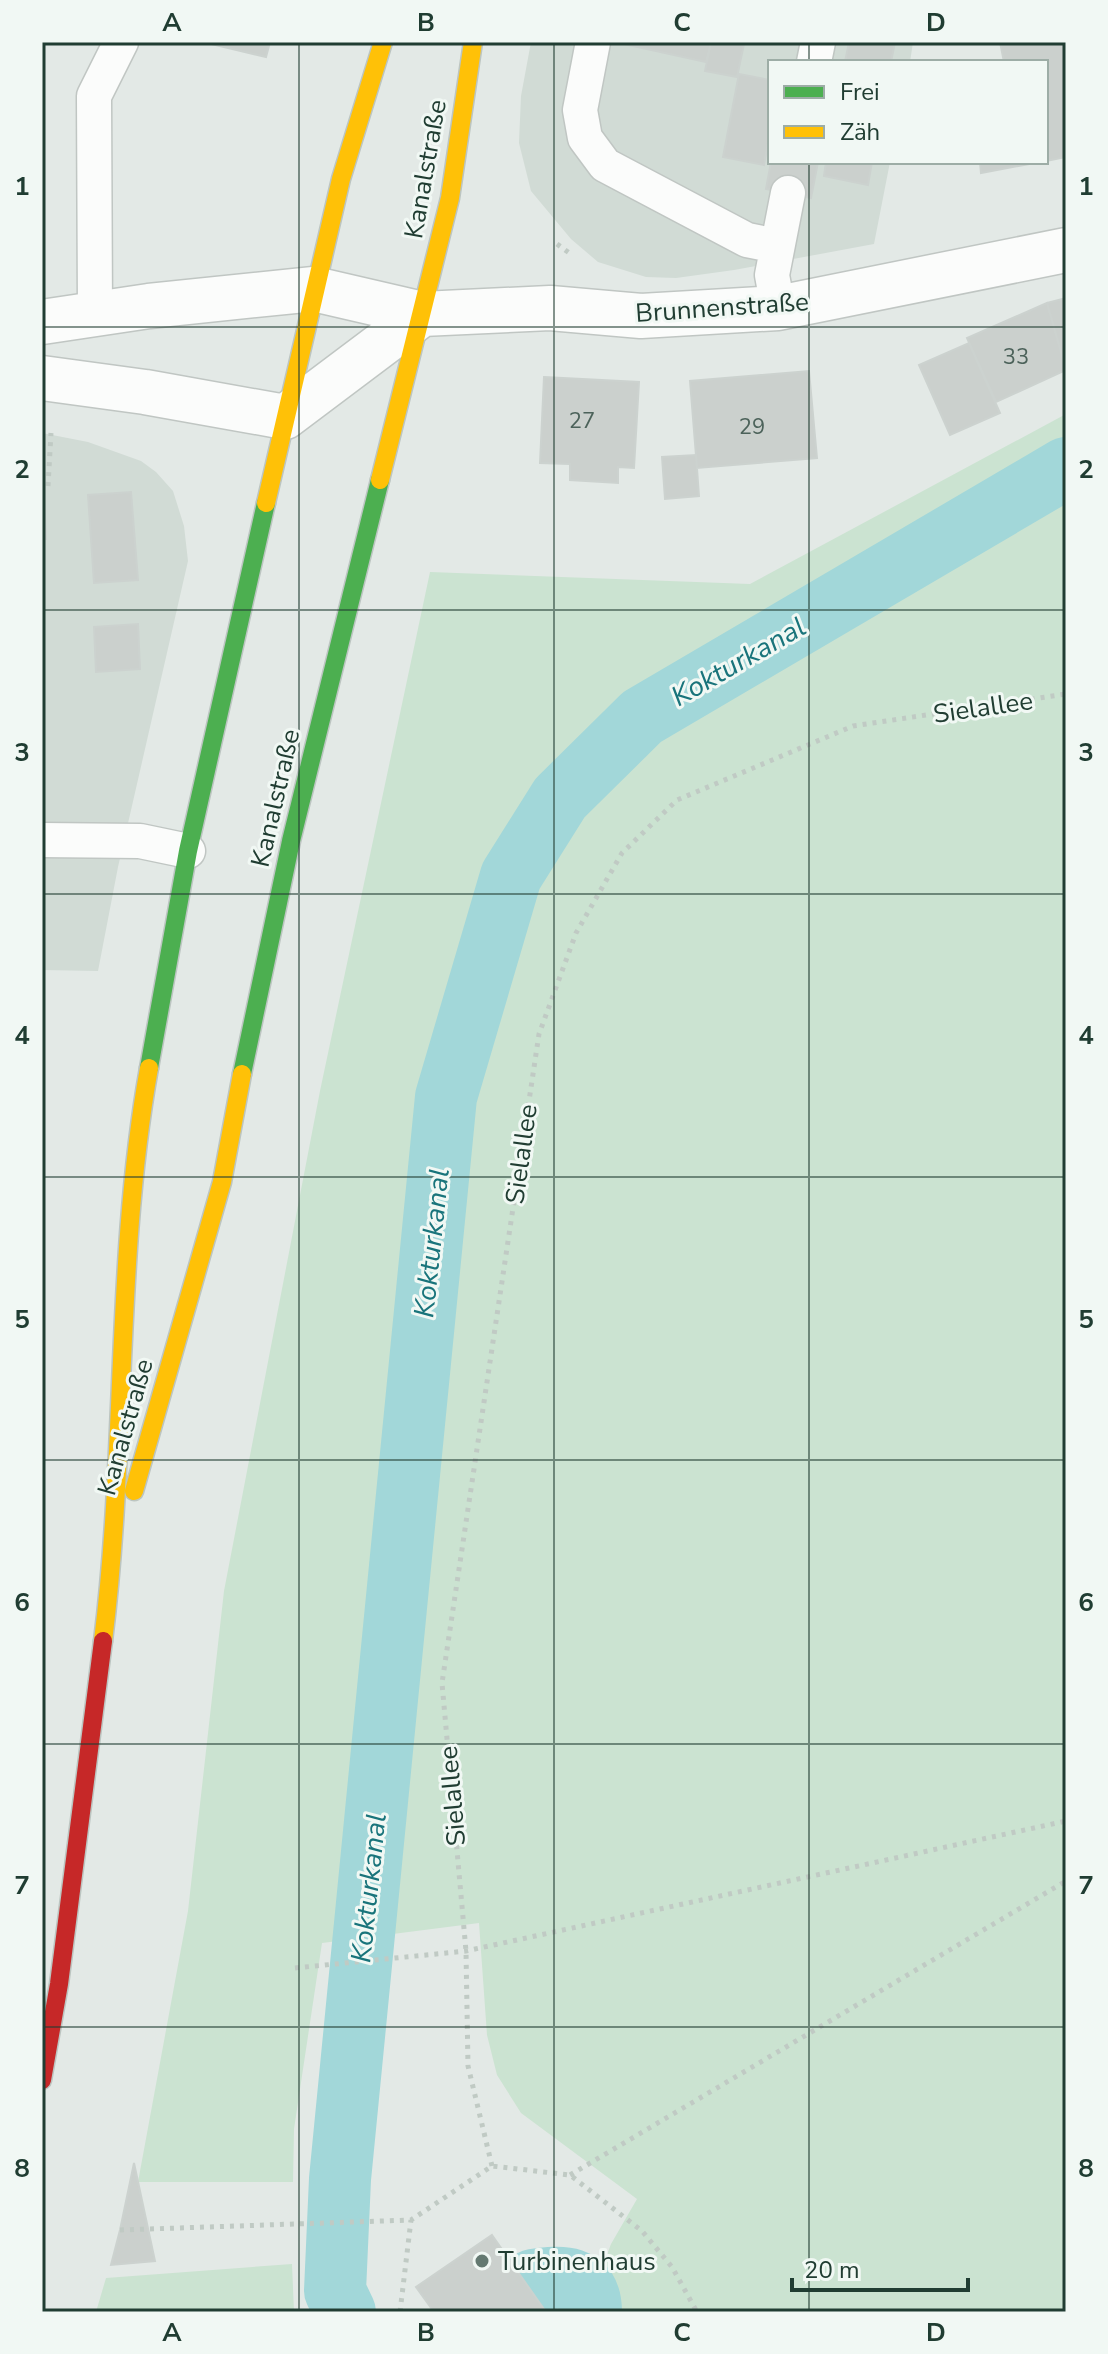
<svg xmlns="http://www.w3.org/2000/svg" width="1108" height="2354" viewBox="0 0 1108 2354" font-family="'Nunito Sans',sans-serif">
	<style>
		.built { fill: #d1dbd5 }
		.green { fill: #cbe3d1 }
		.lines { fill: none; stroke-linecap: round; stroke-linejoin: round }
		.canal { stroke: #a2d7d9; stroke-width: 62 }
		.building { fill: #cbd0cd; stroke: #ccd2cf; stroke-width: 2 }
		.lane-casing { stroke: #c0c6c3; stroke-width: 37 }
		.street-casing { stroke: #c0c6c3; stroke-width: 47 }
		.fast-casing { stroke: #bcc5c1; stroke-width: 21 }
		.slow-casing { stroke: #bcc5c1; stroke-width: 21 }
		.jam-casing { stroke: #bcc5c1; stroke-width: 21 }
		.path { stroke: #c0cac4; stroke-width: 5; stroke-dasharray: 4 6; stroke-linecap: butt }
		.lane { stroke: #fbfcfb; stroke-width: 34 }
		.street { stroke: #fbfcfb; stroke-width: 44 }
		.fast { stroke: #4caf50; stroke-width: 18 }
		.slow { stroke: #ffc107; stroke-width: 18 }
		.jam { stroke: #c62828; stroke-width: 18 }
		.grid { fill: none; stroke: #203d32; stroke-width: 2; stroke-opacity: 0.55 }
		.poi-dot { fill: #647971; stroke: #f1f8f4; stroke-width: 3 }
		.labels { text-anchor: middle; stroke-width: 6; stroke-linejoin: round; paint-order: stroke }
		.number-label { font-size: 22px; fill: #4c625a }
		.street-label { font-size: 26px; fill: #203d32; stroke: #f1f8f4 }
		.poi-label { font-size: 26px; fill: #203d32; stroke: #f1f8f4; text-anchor: start }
		.water-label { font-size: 28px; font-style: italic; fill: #19747b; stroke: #f1f8f4 }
		.neatline { fill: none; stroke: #203d32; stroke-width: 3 }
		.grid-label { font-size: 26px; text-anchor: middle; font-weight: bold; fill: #203d32 }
	</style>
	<rect width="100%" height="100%" fill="#e3e9e6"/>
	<!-- built -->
	<path class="built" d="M531,42H913L910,62H770V162H890L874,244L734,270L676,278L646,277L598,262L571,239L531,191L519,143L521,96Z
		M42,433L88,442L141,461L156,472L173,491L184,526L188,561L118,867L98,971L42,970Z"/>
	<!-- green -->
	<path class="green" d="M1066,414V2312H586L611,2244L637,2199L521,2113L497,2075L487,2035L479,1923L322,1943L294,2129L293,2182H138L188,1911L224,1591L320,1091L430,572L750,584Z
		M292,2264L294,2312H96L106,2278Z"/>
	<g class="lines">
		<!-- canal -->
		<path class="canal" d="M533,2280C561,2276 591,2273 591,2312
			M345,2312L335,2291L340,2179L446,1097L511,876L560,798L642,717L1066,468"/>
	</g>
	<!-- building -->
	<path class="building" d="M203,42H270L266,57Z
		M615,42H711L706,62Z
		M711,42L744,44L737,77L705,71Z
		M849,42H895L891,62H845Z
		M1000,42H1066V157L1046,161V62H1004Z
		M739,74L770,80V133L764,165L723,157Z
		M771,162H818L811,198L766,189Z
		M826,162H872L868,185L824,176Z
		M980,162H1040L981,173Z
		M1066,298V369L1047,303Z
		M1047,303L1066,370L996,402L967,338Z
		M969,343L1000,413L950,435L919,365Z
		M809,371L817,458L697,468L690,381Z
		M544,377L639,382L634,468L618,467V483L570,480V464L540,463Z
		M696,455L699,496L665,499L662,457Z
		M131,492L138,580L94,583L88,495Z
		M42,495H44L46,539H42Z
		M138,624L140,669L96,672L94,627Z
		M134,2163L155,2261L111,2265L120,2230Z
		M492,2235L546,2312H434L416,2287Z"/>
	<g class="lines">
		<!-- lane casing -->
		<g class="lane-casing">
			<path id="lane" d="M593,42L580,110L585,138L605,165L747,240L777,246
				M814,62L818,42
				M778,308L772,275L788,193
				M95,313L94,96L121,42
				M42,840L140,841L188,851"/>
		</g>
		<!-- street casing -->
		<g class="street-casing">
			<path id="street" d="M42,322L149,306L314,289L422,314L550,308L641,316L778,308L1066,250
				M42,378L145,392L285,417L422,314"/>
		</g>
		<!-- fast casing -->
		<g class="fast-casing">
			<path id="fast" d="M149,1068L188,851L266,503
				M242,1074L291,841L380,480"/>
		</g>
		<!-- slow casing -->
		<g class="slow-casing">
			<path id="slow" d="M380,480L450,198L473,42
				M266,503L341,179L383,42
				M134,1491L222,1182L242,1074
				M103,1641C127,1451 115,1257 149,1068"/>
		</g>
		<!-- jam casing -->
		<g class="jam-casing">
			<path id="jam" d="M42,2080L59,1984L103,1641"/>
		</g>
		<!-- path -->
		<path class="path" d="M557,244L572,255
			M48,486L51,433
			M295,1968L466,1951L1066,1821
			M492,2166L468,2066L466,1951L442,1683L539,1034L576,933L622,853L677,800L853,726L1066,694
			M570,2175L1066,1881
			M120,2230L411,2220L492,2166L570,2175L642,2231L672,2267L697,2312
			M400,2312L411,2220"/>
		<!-- lane -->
		<use href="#lane" class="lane"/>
		<!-- street -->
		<use href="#street" class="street"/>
		<!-- fast -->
		<use href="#fast" class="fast"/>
		<!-- slow -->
		<use href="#slow" class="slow"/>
		<!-- jam -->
		<use href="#jam" class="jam"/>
	</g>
	<!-- grid -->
	<path class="grid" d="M299,42V2312M554,42V2312M809,42V62M809,162V2312M42,327H1066M42,610H1066M42,894H1066M42,1177H1066M42,1460H1066M42,1744H1066M42,2027H1066"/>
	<!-- markers -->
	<circle class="poi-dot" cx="482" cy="2261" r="8"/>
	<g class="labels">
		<!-- number labels -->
		<g class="number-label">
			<text x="1016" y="364">33</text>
			<text x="582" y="428">27</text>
			<text x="752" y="434">29</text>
		</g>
		<!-- street labels -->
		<g class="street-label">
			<text transform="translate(425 169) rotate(-80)" y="9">Kanalstraße</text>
			<text transform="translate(722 307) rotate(-4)" y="9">Brunnenstraße</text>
			<text transform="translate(983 707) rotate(-8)" y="9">Sielallee</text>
			<text transform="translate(275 798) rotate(-77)" y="9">Kanalstraße</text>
			<text transform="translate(521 1154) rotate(-82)" y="9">Sielallee</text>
			<text transform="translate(125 1427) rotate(-74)" y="9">Kanalstraße</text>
			<text transform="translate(452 1796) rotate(-95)" y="9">Sielallee</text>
		</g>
		<!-- poi labels -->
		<g class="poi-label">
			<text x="498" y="2270">Turbinenhaus</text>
		</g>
		<!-- water labels -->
		<g class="water-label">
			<text transform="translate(738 661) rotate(-30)" y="10">Kokturkanal</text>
			<text transform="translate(431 1243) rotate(-84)" y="10">Kokturkanal</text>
			<text transform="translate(368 1888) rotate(-84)" y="10">Kokturkanal</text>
		</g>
	</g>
	<!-- border -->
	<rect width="1108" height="2354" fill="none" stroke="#f1f8f4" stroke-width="88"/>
	<!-- legend -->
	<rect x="768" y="60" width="280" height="104" fill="#f1f8f4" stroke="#9dada6" stroke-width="2"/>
	<rect x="784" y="86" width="40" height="12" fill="#4caf50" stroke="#9dada6" stroke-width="2"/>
	<text x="840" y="100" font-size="24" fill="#203d32">Frei</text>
	<rect x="784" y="126" width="40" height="12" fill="#ffc107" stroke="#9dada6" stroke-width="2"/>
	<text x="840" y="140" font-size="24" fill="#203d32">Zäh</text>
	<!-- scale -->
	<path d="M792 2278v12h176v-12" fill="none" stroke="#203d32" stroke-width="4"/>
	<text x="804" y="2278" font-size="24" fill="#203d32" stroke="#f1f8f4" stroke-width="6" paint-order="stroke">20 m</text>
	<rect x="44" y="44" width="1020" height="2266" class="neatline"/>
	<g class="grid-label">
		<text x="172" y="31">A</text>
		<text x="426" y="31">B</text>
		<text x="682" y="31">C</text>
		<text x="936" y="31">D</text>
		<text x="22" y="195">1</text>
		<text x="1086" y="195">1</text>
		<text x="22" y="478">2</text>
		<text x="1086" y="478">2</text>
		<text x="22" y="761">3</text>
		<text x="1086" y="761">3</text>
		<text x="22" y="1044">4</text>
		<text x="1086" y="1044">4</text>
		<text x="22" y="1328">5</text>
		<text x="1086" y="1328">5</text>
		<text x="22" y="1611">6</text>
		<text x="1086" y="1611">6</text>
		<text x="22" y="1894">7</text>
		<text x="1086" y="1894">7</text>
		<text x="22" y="2177">8</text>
		<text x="1086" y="2177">8</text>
		<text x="172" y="2341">A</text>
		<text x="426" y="2341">B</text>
		<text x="682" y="2341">C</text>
		<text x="936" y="2341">D</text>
	</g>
</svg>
